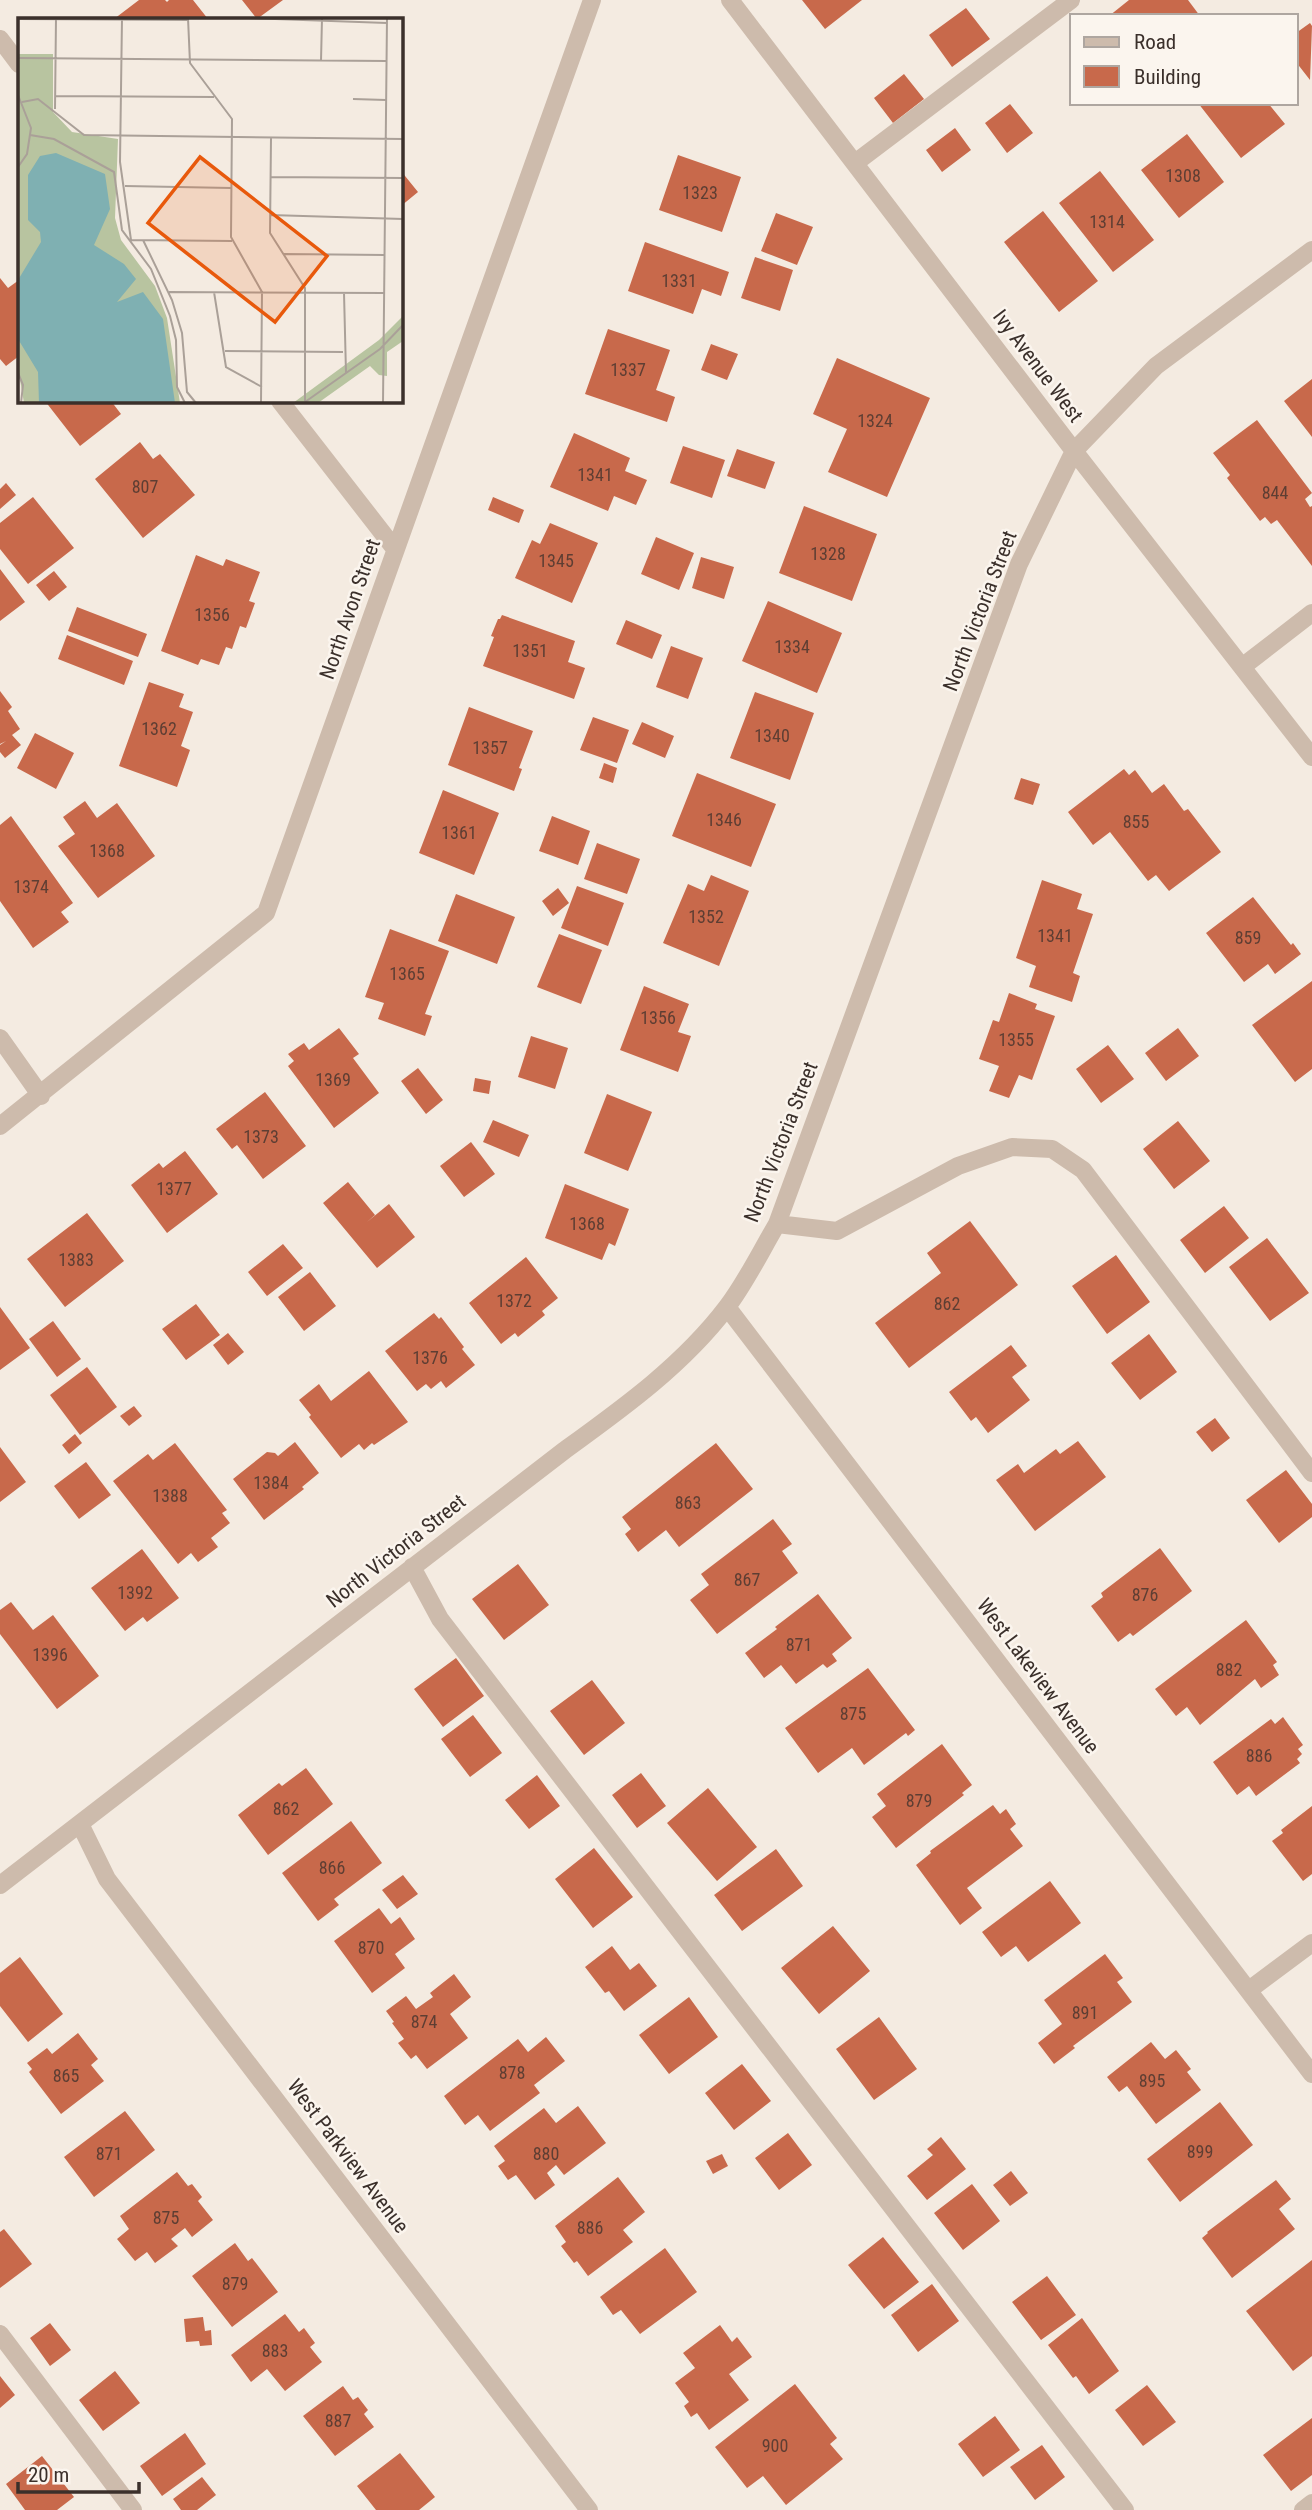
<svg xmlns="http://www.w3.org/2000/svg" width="1312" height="2510" viewBox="0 0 1312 2510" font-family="'Roboto Condensed',sans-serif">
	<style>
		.building { fill: #c8694b }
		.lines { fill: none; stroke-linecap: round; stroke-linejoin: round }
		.minor { stroke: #cdbbac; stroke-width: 18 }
		.labels { text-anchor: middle; stroke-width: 5; stroke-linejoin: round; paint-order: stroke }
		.number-label { font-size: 18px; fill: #5e3e33 }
		.street-label { font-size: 21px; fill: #3b302b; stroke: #fbf5ee }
		.inset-road { fill: none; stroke: #aaa098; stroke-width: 2 }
		.view { fill: #e8590c; fill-opacity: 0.15; stroke: #e8590c; stroke-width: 3.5 }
		.inset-edge { fill: none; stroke: #3b302b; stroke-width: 3.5 }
	</style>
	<rect width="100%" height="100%" fill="#f4ebe1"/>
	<!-- building -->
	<path class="building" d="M139,0H165L167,2L169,0H193L208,19H114Z
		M242,0H283L257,19Z
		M802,0H862L825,29Z
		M1129,0H1188L1200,16H1109Z
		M966,8L990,39L952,67L929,35Z
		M1310,23L1312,26L1310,80L1296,62V33Z
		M904,74L924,99L893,123L874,98Z
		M1198,103H1268L1285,124L1241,158Z
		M1010,104L1033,133L1007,153L985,123Z
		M955,128L971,150L942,172L926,150Z
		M1187,134L1224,182L1179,218L1141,170Z
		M678,155L741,177L722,232L659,210Z
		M401,171L418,192L401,206Z
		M1100,171L1154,240L1113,272L1059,203Z
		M1043,211L1098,281L1059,312L1004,242Z
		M776,213L813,227L797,265L761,251Z
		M645,242L729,272L721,296L702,289L693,314L628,291Z
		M755,257L793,270L780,311L741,298Z
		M0,278L8,288L19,280V356L6,366L0,359Z
		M608,329L670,350L656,390L675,397L667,422L585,394Z
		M711,344L738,354L727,380L701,370Z
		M837,358L930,398L887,497L828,472L847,429L813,414Z
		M1312,379V437L1284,401Z
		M45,401H111L121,414L80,446Z
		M1257,420L1312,493L1305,499L1310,507L1312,506V566L1277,520L1271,524L1265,517L1260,521L1227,478L1230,475L1213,453Z
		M574,433L630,458L625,471L647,480L636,505L614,496L608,511L550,487Z
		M140,442L153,459L160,454L195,495L143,538L95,479Z
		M683,446L725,460L712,498L670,483Z
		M737,449L775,462L765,489L727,476Z
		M6,483L16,495L0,509V489Z
		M33,497L74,548L28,584L0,549V523Z
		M493,497L524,510L519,523L488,510Z
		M804,506L877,534L852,601L779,573Z
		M550,523L598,543L572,603L515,578L532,540L540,544Z
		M656,537L694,553L679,590L641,574Z
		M196,555L223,566L226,559L260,572L249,601L255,603L246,628L240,626L232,649L226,647L219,665L201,659L198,665L161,651Z
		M701,557L734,567L724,599L692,588Z
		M0,569L25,602L0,621Z
		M54,571L67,587L49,601L36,585Z
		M768,601L842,633L817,693L742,661Z
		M77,607L147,634L138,657L68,631Z
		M502,615L575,641L568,662L585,668L574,699L483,666L494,637L491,636L498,619H500Z
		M626,620L662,635L652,659L616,644Z
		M67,635L133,661L124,685L58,659Z
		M671,646L703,658L688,699L656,687Z
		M149,682L184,694L179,707L193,712L181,746L190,750L177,787L119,766Z
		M0,691L12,707L8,711L20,729L12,735L21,745L5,758L0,752V745L6,741L0,744Z
		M755,692L814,713L790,780L730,758Z
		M469,707L533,731L519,768L522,769L514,791L448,765Z
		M593,717L629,730L617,763L580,750Z
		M642,722L674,736L665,758L632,744Z
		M35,733L74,753L56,789L17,768Z
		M604,763L617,768L613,783L599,778Z
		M1124,769L1129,775L1135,770L1152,793L1164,784L1184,811L1188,809L1221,852L1169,891L1156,875L1148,881L1110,832L1093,845L1068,812Z
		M697,773L776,804L751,867L672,836Z
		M1021,778L1040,784L1033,805L1014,799Z
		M443,790L499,813L474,875L419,853Z
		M85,801L97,818L117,803L155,856L98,898L58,846L75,834L63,817Z
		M11,816L73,903L61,912L69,922L33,948L0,901V825Z
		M552,816L590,831L578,865L539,851Z
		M597,843L640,859L627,894L584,879Z
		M711,875L749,891L719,966L663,943L688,884L704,891Z
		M1042,880L1082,894L1077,909L1093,914L1073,973L1080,976L1072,1002L1029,987L1036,966L1016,958Z
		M577,886L624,903L608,946L561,928Z
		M558,888L569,903L553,916L542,901Z
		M456,894L515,917L497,964L438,941Z
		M1253,897L1291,945L1293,943L1301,954L1275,974L1268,964L1244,982L1206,933Z
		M390,929L449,951L425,1014L432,1016L425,1036L378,1019L384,1003L365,997Z
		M559,934L602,950L581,1004L537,987Z
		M1312,981V1069L1295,1082L1252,1025Z
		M644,986L689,1004L678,1032L691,1036L678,1072L620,1050Z
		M1009,993L1037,1004L1035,1009L1055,1016L1032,1080L1019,1075L1009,1098L989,1091L999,1066L979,1059L993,1020L999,1022Z
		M339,1028L359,1054L353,1058L379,1093L334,1128L288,1066L294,1061L288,1054L304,1043L309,1050Z
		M1178,1028L1199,1056L1166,1081L1145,1053Z
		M531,1036L568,1048L555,1089L518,1077Z
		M1108,1045L1134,1079L1101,1103L1076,1069Z
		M418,1068L443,1100L426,1114L401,1081Z
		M475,1078L491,1081L489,1094L473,1091Z
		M265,1092L306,1146L263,1179L237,1145L232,1149L216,1129Z
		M607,1094L652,1112L628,1171L584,1153Z
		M493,1120L529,1135L519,1157L483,1142Z
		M1178,1121L1210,1161L1174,1189L1143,1149Z
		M471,1142L495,1174L464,1197L440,1166Z
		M185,1151L218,1194L167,1233L131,1185L159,1163L163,1168Z
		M348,1182L375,1215L367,1222L389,1204L415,1237L377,1268L323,1203Z
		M565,1184L629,1209L615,1246L609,1243L602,1260L545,1238Z
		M1224,1206L1249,1238L1205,1273L1180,1240Z
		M87,1213L124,1261L65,1307L27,1259Z
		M970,1221L1018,1285L909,1368L875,1323L941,1273L927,1253Z
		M1267,1238L1309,1293L1270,1321L1229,1267Z
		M283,1244L303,1268L267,1296L248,1272Z
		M1116,1255L1150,1302L1107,1334L1072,1286Z
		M526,1257L558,1298L542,1311L545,1315L518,1337L515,1333L501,1344L469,1303Z
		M310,1272L336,1306L304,1331L278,1297Z
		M196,1304L220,1335L186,1360L162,1329Z
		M0,1307L30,1348L0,1370Z
		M434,1313L439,1319L441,1317L464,1347L462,1349L475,1365L446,1388L441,1381L431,1389L426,1384L417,1391L385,1351Z
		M53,1321L81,1359L57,1377L29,1339Z
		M228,1333L244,1352L228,1365L213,1345Z
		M1149,1334L1177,1372L1140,1400L1111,1363Z
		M1011,1345L1027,1366L1012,1377L1030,1400L988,1433L976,1417L971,1421L949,1392Z
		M87,1367L117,1407L80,1435L50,1395Z
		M369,1371L408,1422L374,1445L372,1443L364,1450L359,1444L341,1458L309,1417L311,1415L299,1400L319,1384L331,1401Z
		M134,1406L142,1416L129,1426L120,1416Z
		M1215,1418L1230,1438L1212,1452L1196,1432Z
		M75,1434L82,1443L69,1454L62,1445Z
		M1078,1441L1106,1477L1035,1531L996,1480L1018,1464L1024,1473L1056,1449L1060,1454Z
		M295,1442L319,1473L302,1487L304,1489L264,1520L233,1479L267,1452L275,1453L278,1456Z
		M175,1443L227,1510L222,1513L230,1523L211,1538L218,1547L198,1562L191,1553L178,1564L113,1481L148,1454L153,1460Z
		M716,1443L753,1489L679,1547L666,1530L638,1552L625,1534L631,1529L622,1517Z
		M0,1447L26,1482L0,1502Z
		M86,1462L111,1495L79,1519L54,1486Z
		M1286,1470L1312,1504V1517L1279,1543L1246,1500Z
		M773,1519L792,1544L782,1551L798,1573L717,1634L690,1600L709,1585L701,1574Z
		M1160,1548L1192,1591L1133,1636L1130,1633L1118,1642L1091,1606L1103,1597L1101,1593Z
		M142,1549L179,1598L147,1622L143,1617L125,1631L91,1588Z
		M518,1564L549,1605L504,1640L472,1599Z
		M818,1594L852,1638L832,1654L837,1661L827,1668L823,1664L796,1684L781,1665L764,1678L745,1653L777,1629L775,1627Z
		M11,1602L33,1630L53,1615L99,1676L57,1709L0,1634V1610Z
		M1246,1620L1277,1662L1273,1665L1279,1675L1261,1688L1255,1679L1200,1725L1187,1707L1176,1716L1155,1689Z
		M456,1658L484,1696L443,1727L414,1689Z
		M868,1668L915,1730L908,1736L906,1733L864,1765L852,1748L818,1773L785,1728Z
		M592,1680L625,1723L584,1755L550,1711Z
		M473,1715L502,1753L470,1777L441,1739Z
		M1283,1717L1303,1745L1298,1749L1302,1754L1297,1759L1300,1763L1256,1796L1249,1786L1237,1795L1213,1762L1271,1719L1275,1724Z
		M942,1744L972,1785L962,1793L964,1795L896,1848L872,1817L886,1806L877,1794Z
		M306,1768L333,1804L268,1855L238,1815L279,1783L282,1786Z
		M641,1773L666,1806L637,1828L612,1795Z
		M537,1775L560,1806L529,1829L505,1800Z
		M708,1788L757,1847L717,1881L667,1823Z
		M993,1805L1000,1814L1006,1809L1016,1824L1010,1829L1023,1846L967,1888L982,1908L960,1925L916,1865L931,1853L930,1851Z
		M1312,1806V1874L1303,1881L1272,1841L1283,1833L1281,1830Z
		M351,1821L382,1863L334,1899L339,1905L318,1921L282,1873Z
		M594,1848L633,1897L593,1928L555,1879Z
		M776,1849L803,1886L742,1931L714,1895Z
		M403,1875L418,1894L397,1909L382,1890Z
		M1050,1881L1081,1923L1028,1962L1016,1946L1001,1957L982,1932Z
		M379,1908L391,1924L400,1917L415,1939L395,1954L405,1968L372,1993L334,1941Z
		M833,1926L870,1971L819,2014L781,1968Z
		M612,1946L630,1970L639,1963L657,1986L624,2011L609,1991L605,1993L585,1967Z
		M1105,1954L1123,1978L1117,1982L1132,2002L1073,2046L1075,2048L1054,2064L1038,2043L1062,2024L1044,2000Z
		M20,1957L63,2014L28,2042L0,2006V1973Z
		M454,1974L471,1997L450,2014L468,2038L427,2069L416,2055L411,2059L398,2043L404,2039L392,2023L394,2022L386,2011L406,1996L416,2009L433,1997L430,1993Z
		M689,1997L718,2037L669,2074L639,2035Z
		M879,2017L917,2069L874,2100L836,2049Z
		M78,2033L98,2059L91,2065L104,2081L61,2114L29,2072L32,2069L27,2063L47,2048L52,2054Z
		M546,2037L565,2061L534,2085L540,2093L490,2131L478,2115L465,2125L444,2096L518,2039L528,2052Z
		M1151,2042L1165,2059L1176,2050L1191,2069L1187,2072L1201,2090L1156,2124L1127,2086L1119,2092L1107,2077Z
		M742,2064L771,2101L734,2130L705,2093Z
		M1220,2102L1253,2145L1180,2202L1147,2159Z
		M578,2106L606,2143L564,2175L556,2165L547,2173L555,2185L535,2200L516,2175L508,2180L498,2166L505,2161L494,2146L544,2108L556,2123Z
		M125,2111L155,2150L94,2197L64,2157Z
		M788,2133L812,2165L779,2190L755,2158Z
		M941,2137L966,2169L927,2200L907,2176L933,2155L927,2149Z
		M722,2154L728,2166L713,2174L706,2161Z
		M1011,2171L1028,2193L1010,2206L993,2185Z
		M177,2172L188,2186L192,2184L202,2197L198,2201L213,2220L192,2237L185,2228L171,2239L178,2246L155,2263L147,2252L135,2261L117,2239L129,2229L120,2216Z
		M618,2177L645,2212L623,2230L633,2242L588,2276L577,2261L574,2263L561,2246L566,2242L555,2226Z
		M1276,2180L1291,2199L1279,2209L1295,2229L1232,2278L1202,2238L1208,2233L1207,2232Z
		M972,2184L1000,2221L963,2250L934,2213Z
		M4,2229L32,2264L0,2288V2232Z
		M883,2237L919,2282L884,2309L848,2265Z
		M235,2243L248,2261L252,2258L278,2292L232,2327L192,2276Z
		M665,2248L697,2292L640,2334L621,2310L613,2315L600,2297Z
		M1312,2260V2356L1293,2371L1246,2311Z
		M1047,2276L1076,2315L1041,2340L1012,2302Z
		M932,2284L959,2321L918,2352L891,2315Z
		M285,2314L299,2332L304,2328L315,2343L310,2347L322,2362L285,2391L267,2369L251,2382L231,2355Z
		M203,2317L205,2331L211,2330L212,2345L200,2346L199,2341L186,2342L184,2319Z
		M1082,2318L1119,2371L1089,2394L1076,2376L1073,2378L1048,2345Z
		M50,2323L71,2350L50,2366L30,2338Z
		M720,2325L732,2342L737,2337L752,2357L729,2374L749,2400L709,2430L697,2413L691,2417L684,2406L689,2402L675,2383L695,2368L683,2353Z
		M115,2371L140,2403L103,2431L79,2400Z
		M0,2376L15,2395L0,2408Z
		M795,2384L837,2438L830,2444L843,2459L786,2505L763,2476L747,2488L715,2447Z
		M1147,2385L1176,2422L1143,2446L1115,2410Z
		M343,2386L353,2400L358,2397L368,2410L364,2414L374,2427L335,2456L303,2416Z
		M995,2416L1020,2450L983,2477L958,2444Z
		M1312,2418V2475L1291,2491L1263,2455Z
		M185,2433L206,2464L162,2496L140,2466Z
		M1042,2445L1065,2477L1035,2500L1010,2467Z
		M400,2453L435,2497L419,2510H376L357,2486Z
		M42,2456L74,2497L57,2510H25L6,2484Z
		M202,2477L216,2495L197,2510H181L173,2499Z"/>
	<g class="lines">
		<!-- minor -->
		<path class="minor" d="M730,0L1074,451L1312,757
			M0,39L19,64
			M855,163L1071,0
			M280,401L395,549
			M1242,667L1312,613
			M0,1038L41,1096
			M0,1126L266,913L592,0
			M777,1224L837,1231L958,1166L1012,1147L1052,1149L1083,1170L1312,1473
			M727,1307L1312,2074
			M412,1567L440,1619L1125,2510
			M80,1824L107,1879L589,2510
			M0,1885L565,1450C623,1408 683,1365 727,1307C746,1282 761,1251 777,1224L1019,564L1074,451L1156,366L1312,250
			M1249,1990L1312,1943
			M0,2334L133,2510
			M1303,2510L1312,2503"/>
	</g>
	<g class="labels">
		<!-- number labels -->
		<g class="number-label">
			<text x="1183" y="182">1308</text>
			<text x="700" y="199">1323</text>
			<text x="1107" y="228">1314</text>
			<text x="679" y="287">1331</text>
			<text x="628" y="376">1337</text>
			<text x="875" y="427">1324</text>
			<text x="595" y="481">1341</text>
			<text x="145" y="493">807</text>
			<text x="1275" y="499">844</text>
			<text x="828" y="560">1328</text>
			<text x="556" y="567">1345</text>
			<text x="212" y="621">1356</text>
			<text x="792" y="653">1334</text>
			<text x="530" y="657">1351</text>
			<text x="159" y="735">1362</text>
			<text x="772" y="742">1340</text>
			<text x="490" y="754">1357</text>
			<text x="724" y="826">1346</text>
			<text x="1136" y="828">855</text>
			<text x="459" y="839">1361</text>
			<text x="107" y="857">1368</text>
			<text x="31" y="893">1374</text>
			<text x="706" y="923">1352</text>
			<text x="1055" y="942">1341</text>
			<text x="1248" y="944">859</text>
			<text x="407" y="980">1365</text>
			<text x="658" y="1024">1356</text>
			<text x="1016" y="1046">1355</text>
			<text x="333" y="1086">1369</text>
			<text x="261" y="1143">1373</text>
			<text x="174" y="1195">1377</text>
			<text x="587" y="1230">1368</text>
			<text x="76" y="1266">1383</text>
			<text x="514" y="1307">1372</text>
			<text x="947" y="1310">862</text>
			<text x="430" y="1364">1376</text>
			<text x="271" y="1489">1384</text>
			<text x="170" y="1502">1388</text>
			<text x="688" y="1509">863</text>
			<text x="747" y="1586">867</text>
			<text x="135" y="1599">1392</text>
			<text x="1145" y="1601">876</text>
			<text x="799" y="1651">871</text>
			<text x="50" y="1661">1396</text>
			<text x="1229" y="1676">882</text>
			<text x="853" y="1720">875</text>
			<text x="1259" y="1762">886</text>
			<text x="919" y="1807">879</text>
			<text x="286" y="1815">862</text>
			<text x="332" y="1874">866</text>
			<text x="371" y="1954">870</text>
			<text x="1085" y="2019">891</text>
			<text x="424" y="2028">874</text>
			<text x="512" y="2079">878</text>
			<text x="66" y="2082">865</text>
			<text x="1152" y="2087">895</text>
			<text x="1200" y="2158">899</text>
			<text x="109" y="2160">871</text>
			<text x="546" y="2160">880</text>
			<text x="166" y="2224">875</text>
			<text x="590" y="2234">886</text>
			<text x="235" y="2290">879</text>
			<text x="275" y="2357">883</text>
			<text x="338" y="2427">887</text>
			<text x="775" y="2452">900</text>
		</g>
		<!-- street labels -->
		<g class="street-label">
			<text transform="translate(1038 366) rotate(53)" y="7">Ivy Avenue West</text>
			<text transform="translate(350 609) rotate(-71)" y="7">North Avon Street</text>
			<text transform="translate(980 611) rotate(-69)" y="7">North Victoria Street</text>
			<text transform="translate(781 1142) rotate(-69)" y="7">North Victoria Street</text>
			<text transform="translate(396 1551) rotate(-38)" y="7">North Victoria Street</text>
			<text transform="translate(1038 1676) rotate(53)" y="7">West Lakeview Avenue</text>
			<text transform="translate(348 2156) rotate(53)" y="7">West Parkview Avenue</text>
		</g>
	</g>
	<!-- overview -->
	<g transform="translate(18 18)">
		<rect width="385" height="385" fill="#f4ebe1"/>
		<path d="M0,36H35V94L54,114L100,121L97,200L103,222L137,268L149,300L162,385H6L0,350ZM385,298V323L369,334V358L361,357L352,348L300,385H275L361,322Z" fill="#b8c4a0"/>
		<path d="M38,135L87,156L92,191L76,227L106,246L118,261L99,284L125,274L145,301L157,385H21L20,354L0,321V262L23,224L22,214L10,202V157L22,138Z" fill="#7fb0b2"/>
		<path class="inset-road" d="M104,0L102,144L113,222M170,0L172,45L214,101L213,219L244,274L243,385M230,0L369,5M0,1L170,2M0,40L369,43M303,43L304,0M0,77L13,110L9,136L0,149M37,78L196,79M335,81L368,82M4,84L20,81L66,117L385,121M37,91L38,0M12,117L36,121L96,154L104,212L133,251L152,298L158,322L159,369L167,385M253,120L252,215L287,270V383M253,159L385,160M107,168L213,170M252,197L385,201M113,222L214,223M125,222L154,282L164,315L169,374L178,385M266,236L367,237M151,274L366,275M196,274L208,349L244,369M326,275L328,355M207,333L325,334M0,355L5,367L3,385M287,384L362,331L385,307M365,385L369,0"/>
		<path class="view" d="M182,139L309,238L257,304L130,205Z"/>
		<rect width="385" height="385" class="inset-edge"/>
	</g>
	<!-- legend -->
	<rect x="1070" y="14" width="228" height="91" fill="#fbf5ee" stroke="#aea6a0" stroke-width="2"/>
	<rect x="1084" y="37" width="35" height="10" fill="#cdbbac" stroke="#aea6a0" stroke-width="2"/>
	<text x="1134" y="49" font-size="21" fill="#3b302b">Road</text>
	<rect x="1084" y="66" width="35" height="21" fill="#c8694b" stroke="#aea6a0" stroke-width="2"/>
	<text x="1134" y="84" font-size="21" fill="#3b302b">Building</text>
	<!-- scale -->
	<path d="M18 2482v10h121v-10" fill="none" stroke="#3b302b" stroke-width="3.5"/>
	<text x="28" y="2482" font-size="21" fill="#3b302b" stroke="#fbf5ee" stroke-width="5" paint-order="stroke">20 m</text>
</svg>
